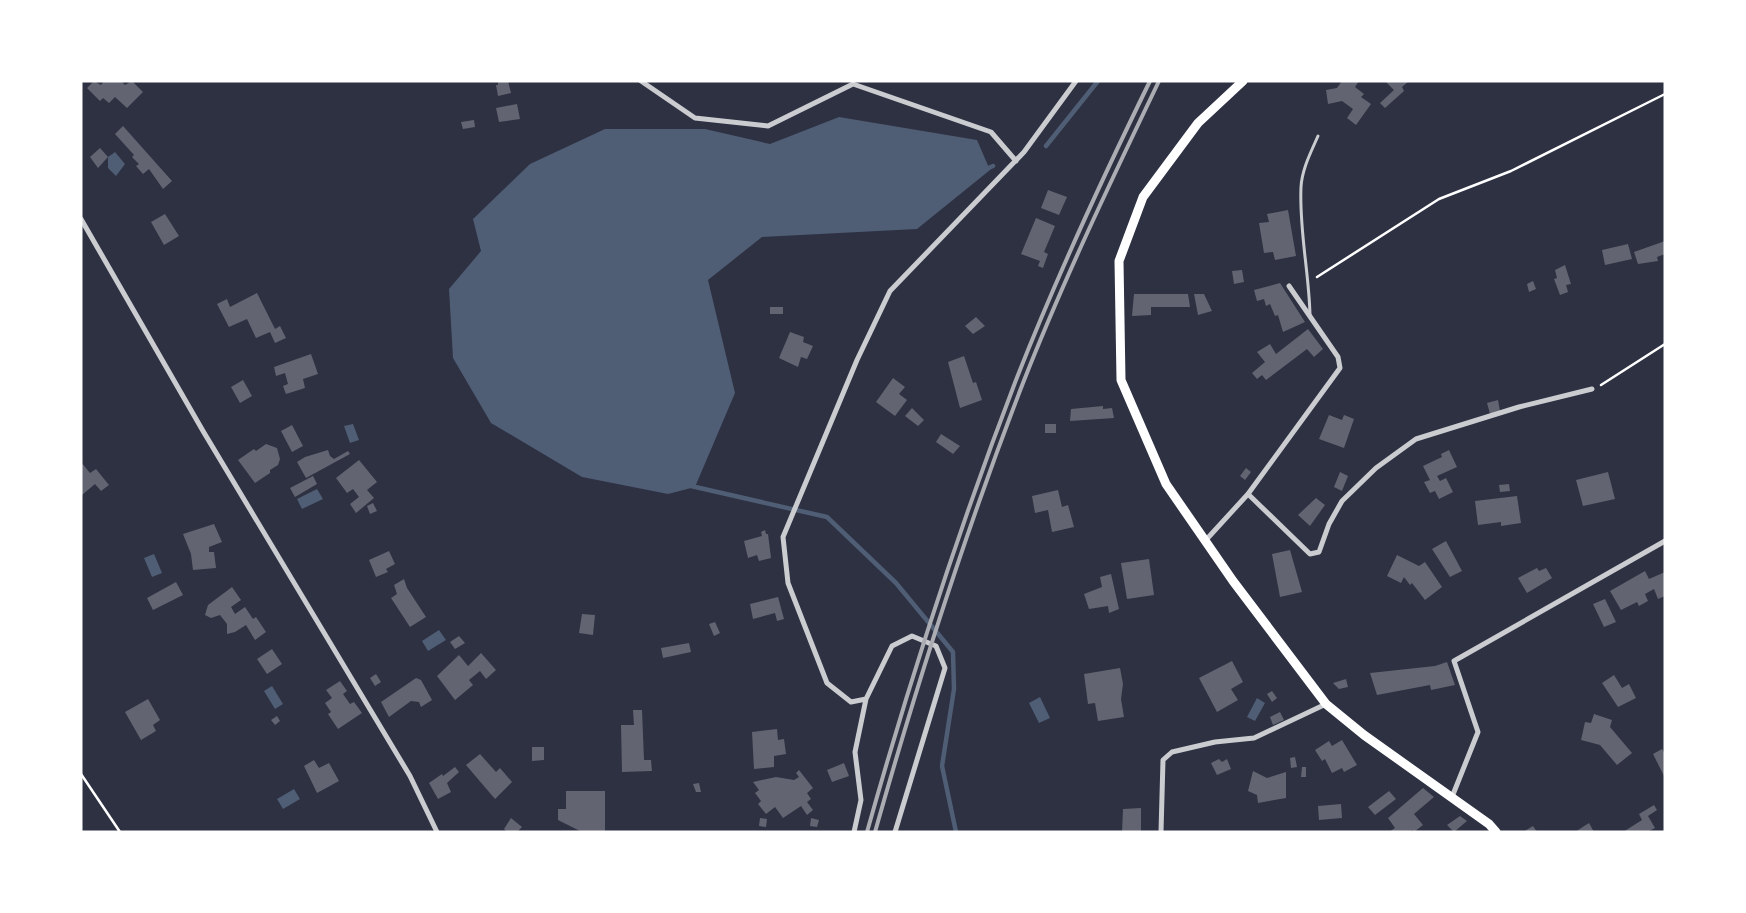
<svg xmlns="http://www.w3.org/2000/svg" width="1746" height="913" viewBox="0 0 1746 913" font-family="Bitter,serif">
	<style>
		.water { fill: #4f5d75 }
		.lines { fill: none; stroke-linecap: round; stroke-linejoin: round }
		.stream { stroke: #4f5d75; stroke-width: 4.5 }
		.building { fill: #626471 }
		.path { stroke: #fff; stroke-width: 2.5 }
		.service { stroke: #caccd0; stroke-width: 3 }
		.minor { stroke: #caccd0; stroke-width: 5 }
		.secondary { stroke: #fff; stroke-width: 9 }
		.rail { stroke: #abadb3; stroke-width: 4 }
	</style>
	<rect width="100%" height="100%" fill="#2d3142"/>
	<!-- water -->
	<path class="water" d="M839,117L977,140L990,170L917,229L762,237L708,280L735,393L695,487L668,494L582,477L491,423L453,358L449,289L481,251L473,219L530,164L605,129H705L770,144Z
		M115,152L125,164L116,176L108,168V157Z
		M353,424L359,440L350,443L344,426Z
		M317,489L323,499L302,509L297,499Z
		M154,554L162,573L152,577L144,558Z
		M439,630L446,640L428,651L422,641Z
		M272,686L283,704L275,709L264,691Z
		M1040,697L1050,718L1039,723L1029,703Z
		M1257,698L1265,703L1255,721L1247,717Z
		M294,789L300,799L283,809L277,799Z"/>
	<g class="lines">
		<!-- stream -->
		<path class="stream" d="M1046,146L1098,81
			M984,170L993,166
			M691,486L827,517L896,583L953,652L954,689L942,766L956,832"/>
	</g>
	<!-- building -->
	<path class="building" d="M94,81L101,85L104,81H121L125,85L132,81L143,92L127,108L115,97L109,103L103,98L100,101L87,88Z
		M498,81H508L511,93L498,96L496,85H498Z
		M1342,81H1359L1355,87L1364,94L1361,97L1371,104L1356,125L1347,118L1353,109L1342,101L1328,104L1326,90L1337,88Z
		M1385,81H1409L1402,87L1404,91L1385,108L1380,103L1394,90Z
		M517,104L520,119L499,122L496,108Z
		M474,120L475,127L463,129L461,122Z
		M123,126L172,181L163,189L149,169L143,174L136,166L139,164L132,157L134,155L115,134Z
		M100,148L108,157L98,168L90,157Z
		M1048,190L1067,197L1059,215L1041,208Z
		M1288,210L1296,256L1275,260L1273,252L1264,253L1259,223L1269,222L1267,214Z
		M165,214L179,236L164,245L151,222Z
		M1036,218L1055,226L1044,252L1048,254L1043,268L1038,266L1040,261L1021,254Z
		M1665,241V254L1657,257L1658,261L1638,264L1634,252Z
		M1628,244L1632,259L1605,265L1602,250Z
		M1565,265L1571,284L1566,285L1568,292L1560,295L1554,279L1557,278L1555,270Z
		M1242,270L1244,282L1234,284L1232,271Z
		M1533,281L1536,289L1529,292L1527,284Z
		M1280,283L1305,322L1283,332L1278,315L1275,316L1270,304L1266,306L1264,299L1257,301L1254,290Z
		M257,293L275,329L280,326L286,338L275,343L270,332L256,338L247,319L229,327L217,304L227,299L230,307Z
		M1134,294H1188L1190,307H1151V315L1132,316Z
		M1194,294H1204L1212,311L1198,315Z
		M770,307H783V314H770Z
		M976,317L985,326L973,334L965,326Z
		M1308,329L1323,349L1314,357L1307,349L1266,380L1262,375L1257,379L1252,373L1265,362L1257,352L1270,344L1276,354Z
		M790,332L804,337L803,342L813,346L807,359L801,357L798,367L779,358Z
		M311,354L318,374L303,379L305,388L286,394L283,386L288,384L285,373L276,376L274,367Z
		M964,356L973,383L976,382L982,400L960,408L948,362Z
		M893,378L905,387L899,394L907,400L895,416L876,402Z
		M243,380L252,396L240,403L231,387Z
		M1498,400L1500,411L1490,414L1487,403Z
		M1103,406V409L1112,408L1114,418L1070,421L1071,409Z
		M912,408L924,420L918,426L905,416Z
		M1329,415L1342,420L1344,415L1354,419L1344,448L1319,439Z
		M1045,424H1056V433H1045Z
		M292,425L303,446L292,452L281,431Z
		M941,434L960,446L953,454L936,442Z
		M266,444L277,448L280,459L278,465L270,470V473L255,483L238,460L254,449L256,451Z
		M328,450L330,456L334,459L348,451L350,454L306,478L297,462L305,457Z
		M1449,450L1457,467L1437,476L1440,481L1446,478L1453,492L1439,499L1435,491L1430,493L1424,482L1430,480L1423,466L1442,457L1441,454Z
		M359,460L377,482L367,490L374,498L356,513L350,504L359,497L353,489L347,493L336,478Z
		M81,462L90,473L96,469L109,485L101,491L95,484L82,495Z
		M1246,468L1251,472L1245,480L1240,476Z
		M1340,472L1348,476L1342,491L1334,487Z
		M1608,472L1615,499L1583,506L1576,480Z
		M313,476L317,484L295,497L290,488Z
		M1509,484L1510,491L1500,492L1499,485Z
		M1058,490L1062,507L1068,505L1074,527L1052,532L1048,510L1035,513L1032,496Z
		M1517,496L1521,523L1501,526V522L1478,525L1475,501Z
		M1316,498L1325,505L1310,526L1298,515Z
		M373,503L377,511L370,514L367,506Z
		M214,524L222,542L209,547V552H214L216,568L193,570L191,554L183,534Z
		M765,530L766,534H768L771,558L759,561L757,555L748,558L744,541L762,536L761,532Z
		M1446,541L1462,571L1450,577L1432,549Z
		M1290,550L1302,592L1280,597L1272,554Z
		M389,551L395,564L386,569L388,572L376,577L369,560Z
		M1397,555L1419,566L1425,562L1442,587L1425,600L1412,583L1410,585L1404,577L1401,583L1387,576Z
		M1149,559L1154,595L1127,599L1121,563Z
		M1537,568L1539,571L1546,568L1552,578L1527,593L1518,578Z
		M1645,571L1649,579L1665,572V596L1658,599L1654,589L1645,594L1648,601L1639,606L1637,602L1621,610L1610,591Z
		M1111,574L1119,609L1109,613L1108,606L1089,609L1084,594L1102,587L1100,577Z
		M404,579L407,588L426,617L410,627L391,598L397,594L394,585Z
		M176,582L183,595L153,610L147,598Z
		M232,587L241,600L231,607L235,614L245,607L253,619L256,617L266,632L255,640L246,625L235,632L227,634V624L220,615L211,618L205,615L208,605Z
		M778,597L784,619L777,621L775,613L753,619L750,604Z
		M1605,599L1616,622L1604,627L1593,604Z
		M582,614L595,615L593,635L579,633Z
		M715,622L720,633L714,636L709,624Z
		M459,636L465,643L455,649L450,642Z
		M689,643L691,652L663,658L661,648Z
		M272,649L282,664L267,674L257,659Z
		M481,653L496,670L486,679L480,671L469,680L473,685L455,700L437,676L459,655L468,666Z
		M1232,661L1243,682L1231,689L1238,700L1217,712L1199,678Z
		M1447,662L1455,685L1431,690L1430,685L1377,695L1370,673L1435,666Z
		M1120,668L1123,684L1121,699L1124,717L1098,721L1095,703L1088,704L1084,674Z
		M376,674L381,682L375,686L370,678Z
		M1614,675L1622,688L1629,684L1636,698L1618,707L1602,683Z
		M416,678L421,680L432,700L421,707L419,702L411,701L389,717L381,702Z
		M1346,679L1348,687L1339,689L1333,683Z
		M340,681L347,691L343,694L350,704L354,702L362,713L338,729L328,714L331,712L325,703L332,698L326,690Z
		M1272,691L1277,698L1272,702L1267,694Z
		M148,699L160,720L153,725L156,731L141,740L125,712Z
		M633,710H642L644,760H651L652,771L622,772L621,725H634Z
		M1280,712L1284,720L1273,725L1270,717Z
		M1594,714L1612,720L1610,727L1632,753L1617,765L1600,745L1581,740L1585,722L1591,723Z
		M277,716L280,721L275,725L271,720Z
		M777,729L778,740L784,739L786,754L774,756V767L754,769L752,732Z
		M1342,740L1357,765L1344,772L1342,768L1332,773L1325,759L1322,761L1315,750L1329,741L1332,746Z
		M532,747H544V760L532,761Z
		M1662,749L1665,754V778L1653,754Z
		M480,754L496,772L500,768L512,782L495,799L466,765Z
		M1295,757L1297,767L1291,768L1290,758Z
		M1219,759L1222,762L1227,759L1231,769L1217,775L1211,763Z
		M314,760L319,768L329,763L339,781L317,793L304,766Z
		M844,763L849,776L832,782L827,770Z
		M455,767L459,772L447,783L451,792L438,799L429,783L442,774L443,776Z
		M1302,767H1306V777H1301Z
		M799,770L813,788L807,793L811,799L807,802L813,810L807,815L801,806L783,818L775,807L766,814L758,804L761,801L755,793L759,790L753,782L776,777L794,780L799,777L796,773Z
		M1253,771L1267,778L1286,772V798L1258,803L1257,795L1248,791Z
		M699,783L701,792H696L693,784Z
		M1423,788L1434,797L1414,814L1423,825L1414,832L1412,830L1409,832H1389L1395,828L1388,818Z
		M566,791H605V832H582L558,820V809H566Z
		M1389,791L1396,799L1375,815L1368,807Z
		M1341,804L1342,818L1319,820L1318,806Z
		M1654,805L1657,810L1648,816L1655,828L1647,832H1623L1642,820L1639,814Z
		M1141,808V832H1122L1123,809Z
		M1460,816L1467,821L1454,832L1447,825Z
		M511,818L522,827L517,832H507L504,829Z
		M760,818L767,819L766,827L759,826Z
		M811,818L819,820L817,827L810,826Z
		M1589,823L1594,832H1575Z
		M1533,826L1537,832H1523Z"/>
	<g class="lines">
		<!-- path -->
		<path class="path" d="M1317,277L1439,199L1511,171L1665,94
			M1601,385L1665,344
			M81,774L120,832"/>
		<!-- service -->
		<path class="service" d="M1310,315C1309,272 1299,230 1301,187C1302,169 1311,152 1318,136"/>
		<!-- minor -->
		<path class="minor" d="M641,81L695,118L768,126L853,84L991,132L1016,161
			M81,219L203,431L410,776L437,832
			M1248,494L1310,554L1319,552L1329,524L1342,501L1376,468L1416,439L1519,407L1592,389
			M1205,541L1248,494L1340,368L1338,357L1289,286
			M866,699L851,702L827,683L788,583L783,537L857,360L890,291L1024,152L1076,81
			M1452,797L1478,732L1454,661L1665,541
			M854,832L861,800L855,752L866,699L892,646L912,636L936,646L945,668L895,832
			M1161,832L1163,760L1172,752L1215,742L1254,738L1326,704"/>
		<!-- secondary -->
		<path class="secondary" d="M1243,81L1198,123L1143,197L1119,261L1121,380L1166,484L1233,581L1326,704L1364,735L1489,824L1496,832"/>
		<!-- rail -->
		<path class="rail" d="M867,832C910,679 959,528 1016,380C1056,278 1102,179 1150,81
			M875,832C918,680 966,530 1023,383C1063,281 1111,181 1159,81"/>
	</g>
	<!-- border -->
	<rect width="1746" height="913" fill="none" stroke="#ffffff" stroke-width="165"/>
</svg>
